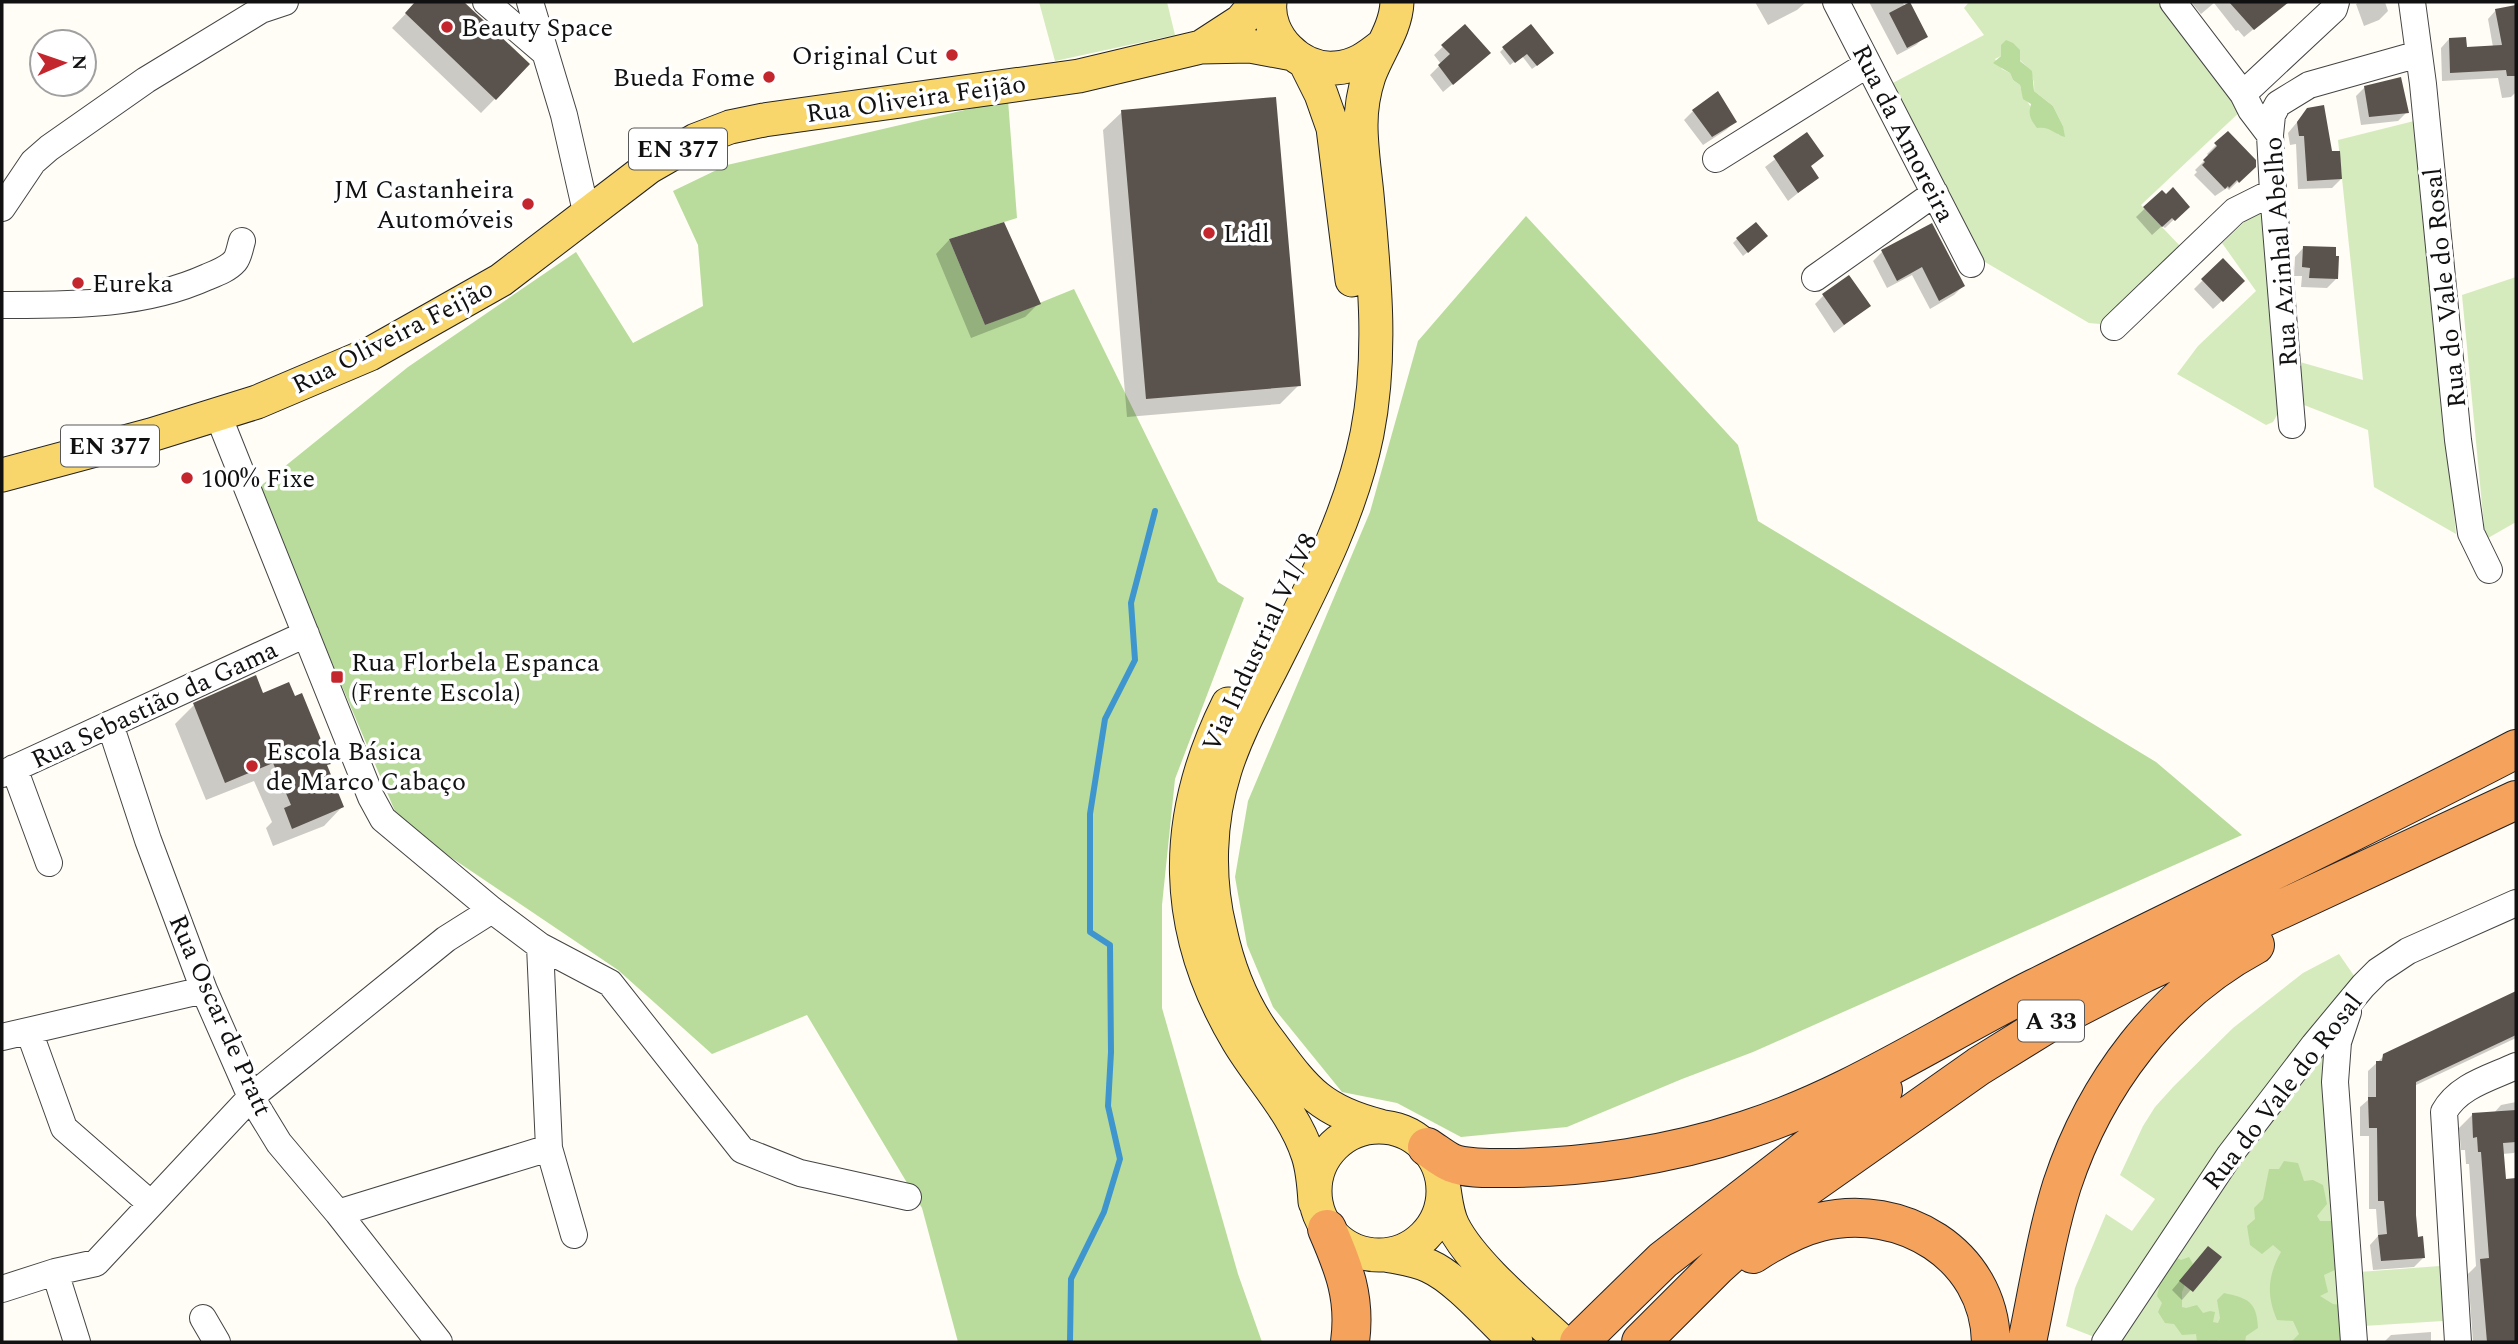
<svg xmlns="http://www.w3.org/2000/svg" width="2518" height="1344" viewBox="0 0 2518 1344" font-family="Spectral,serif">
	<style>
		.green { fill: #d5ebbd; fill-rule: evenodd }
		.forest { fill: #b9dc9c }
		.shadow { fill: #0003 }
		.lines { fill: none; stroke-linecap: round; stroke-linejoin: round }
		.stream { stroke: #3f96cf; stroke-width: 6 }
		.building { fill: #5a524d }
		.minor-casing { stroke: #444; stroke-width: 28 }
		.major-casing { stroke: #222; stroke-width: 35 }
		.highway-casing { stroke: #222; stroke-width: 40 }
		.minor { stroke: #fff; stroke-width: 26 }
		.major { stroke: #f9d66b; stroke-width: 33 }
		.highway { stroke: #f5a25d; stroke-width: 38 }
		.poi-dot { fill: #c4262e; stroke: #fff; stroke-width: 2.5 }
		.labels { text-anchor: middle; stroke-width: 7; stroke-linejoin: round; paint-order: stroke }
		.shield { fill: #fff; stroke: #585858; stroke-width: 2 }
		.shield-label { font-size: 24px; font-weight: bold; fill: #111 }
		.poi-label { font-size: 26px; fill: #111; stroke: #fff; text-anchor: start }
		.street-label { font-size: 26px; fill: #111; stroke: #fff }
	</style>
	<rect width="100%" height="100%" fill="#fffdf5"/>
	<!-- green -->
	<path class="green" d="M1039,2H1167L1175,35L1055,61Z
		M1969,2H2165L2245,107L2141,205L2181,247L2100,324L2089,323L1980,259L1889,85L1984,35L1964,8ZM2001,45C2017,58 2036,68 2034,91L2053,106L2063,126L2059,135L2051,129L2044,127C2038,117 2020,93 2020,85L2013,80L2010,73L2002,69L1995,59L2001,56Z
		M2418,120L2456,534L2374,487L2368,430L2304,405L2300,362L2363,380L2338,140Z
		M2258,209L2265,215L2278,413L2273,422L2266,425L2177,374L2198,346L2256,291L2222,243Z
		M2516,277V522L2488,538L2485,536L2462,295Z
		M2339,954L2359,983L2097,1338L2066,1326L2075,1288L2106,1214L2132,1231L2155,1199L2120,1175L2143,1126L2155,1107L2174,1086L2233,1028L2303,973Z
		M2324,1043L2350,1342H2112Z
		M2440,1266L2443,1321L2363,1326L2359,1272Z"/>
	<!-- forest -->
	<path class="forest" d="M2006,40L2013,43L2020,50V61L2032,71L2034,91L2053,106L2063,126L2065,137C2054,134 2050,126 2037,128C2030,119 2028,115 2031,104L2023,99L2020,85L2013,80L2010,73L1993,63L2001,56V45Z
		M1008,100L1017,218L949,239L985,325L1074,289L1218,582L1244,598L1175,779L1162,905V1008L1238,1274L1262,1342H958L922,1208L807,1015L712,1054L618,970L400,823L258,488L408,367L576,252L633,343L703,306L698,245L673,191L727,165Z
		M1526,216L1738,445L1758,521L2156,762L2242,835L1753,1052L1682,1079L1567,1127L1461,1137L1397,1103L1342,1092L1273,1007L1247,945L1235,877L1248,801L1370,512L1418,341Z
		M2284,1161L2298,1163L2304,1181L2313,1180L2323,1185L2327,1204L2317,1216L2320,1221H2340L2337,1269L2324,1275L2328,1292L2320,1296L2333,1304L2341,1305L2350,1342H2291L2299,1334L2293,1321L2277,1320C2266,1295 2268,1275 2281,1252L2273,1245L2262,1254L2250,1245L2247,1226L2255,1219L2254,1208L2263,1199L2269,1169H2279Z
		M2175,1257L2181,1260L2189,1257L2193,1264L2182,1292V1307L2186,1308L2197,1305L2203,1313L2210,1311L2215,1312L2213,1322L2218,1323L2220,1318L2217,1300L2224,1293C2247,1298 2257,1301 2258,1328L2246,1336L2245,1342H2223L2219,1340L2215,1342H2197L2196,1334L2182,1335L2174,1324L2165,1323L2158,1312L2162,1303L2157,1296L2159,1288L2151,1282Z"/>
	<!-- shadow -->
	<path class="shadow" d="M417,2H461L528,65L481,113L392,28Z
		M1755,2H1806L1797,10L1768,25Z
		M1869,2H1902L1925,36L1916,45L1897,55Z
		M2191,2H2280L2283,5L2244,37L2238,30L2236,31L2214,3L2201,14Z
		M2359,2H2385L2388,11L2379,20L2364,26L2356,4Z
		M2516,7V92L2511,97L2502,98L2498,78L2442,81L2441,48L2449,39L2465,49L2493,47L2488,19L2496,10Z
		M1465,26L1480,61L1443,92L1430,75L1441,64L1434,55Z
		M1504,48L1548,57L1532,69L1522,56L1510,65L1500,52Z
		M2365,87L2407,112L2398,121L2361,125L2356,96Z
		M2308,109L2341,179L2332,188L2298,189L2296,144L2290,145L2288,133Z
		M1693,111L1735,121L1726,130L1703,145L1684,120Z
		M1122,112L1299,385L1280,404L1127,417L1103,130Z
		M2228,133L2254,166L2229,190L2227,188L2215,196L2194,175L2197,172L2195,170L2209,156L2207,154Z
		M1807,135L1810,167L1817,178L1788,201L1765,167Z
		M2162,192L2188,206L2165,228L2162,226L2152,235L2136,217Z
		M1003,224L1039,303L1025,317L971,338L936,254L949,240Z
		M1931,225L1963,286L1954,295L1930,309L1912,275L1887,288L1873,261L1882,252Z
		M1737,239L1762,240L1743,256L1733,243Z
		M2304,247L2336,279L2327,288L2301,287L2302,276H2294L2295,257Z
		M2223,260L2243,281L2213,309L2194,289Z
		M1824,295L1869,306L1834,333L1815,304Z
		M262,695L294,698L326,766L342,807L324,826L273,846L266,828L272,822L254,781L206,800L175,724L194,705Z
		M2516,993V1038L2414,1086L2416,1239L2423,1258L2414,1267L2373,1270L2370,1245L2378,1236L2376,1209H2369V1136H2360V1107L2368,1100V1071L2384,1056Z
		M2516,1102V1151L2514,1153L2502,1154L2505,1181L2516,1180V1342H2473L2468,1274L2476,1266L2469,1164H2466L2465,1150H2461L2459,1128L2472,1115L2493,1114L2501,1105Z
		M2200,1257H2219L2182,1300L2172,1290Z
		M2431,1332V1342H2384L2391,1335Z"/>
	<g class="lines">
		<!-- stream -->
		<path class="stream" d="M1070,1342L1071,1279L1104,1212L1120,1159L1108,1106L1111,1052L1110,945L1090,932V814L1105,719L1135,660L1131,603L1155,511"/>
	</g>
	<!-- building -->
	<path class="building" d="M415,2H464L530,64L496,100L405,13Z
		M1910,2L1928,37L1907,48L1889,13Z
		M2229,2H2289L2254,30Z
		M2516,5V76H2507L2506,70L2450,73L2449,38L2466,37L2467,47L2502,45L2495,9Z
		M1465,24L1491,53L1453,85L1438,65L1450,54L1441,45Z
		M1531,24L1554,53L1537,66L1527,54L1515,63L1502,47Z
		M2401,77L2409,113L2369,117L2364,86Z
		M1718,91L1737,122L1712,137L1692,110Z
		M1276,97L1301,386L1146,399L1121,110Z
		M2324,105L2332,151H2340L2342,179L2307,181L2304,136H2299L2297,122L2307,108Z
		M2228,131L2256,160V167L2239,183L2237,180L2229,188L2228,186L2225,189L2202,165L2205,162L2203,160L2217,146L2214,143Z
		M1807,132L1824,156L1811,166L1819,178L1798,193L1773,156Z
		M2173,187L2190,207L2175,221L2172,218L2162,227L2143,207L2162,190L2166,194Z
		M1004,222L1041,304L985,325L949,239Z
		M1756,222L1768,236L1748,253L1736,238Z
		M1932,223L1965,286L1939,301L1922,267L1897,281L1881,250Z
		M2303,246L2336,247V256H2339L2338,279L2309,278L2310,268L2302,267Z
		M2223,258L2245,281L2223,302L2201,279Z
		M1849,275L1871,306L1844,325L1822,294Z
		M256,675L263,693L289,682L295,696L302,693L331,764L327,765L344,807L292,829L284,808L291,805L273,763L225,783L193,703Z
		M2516,991V1035L2416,1082V1215L2418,1237L2423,1236L2425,1258L2381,1261L2378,1235L2387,1234L2384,1201H2378L2377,1128H2369L2368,1097H2376V1061H2382L2383,1054Z
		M2516,1110V1142L2503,1143L2506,1179L2516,1178V1342H2487L2480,1259L2489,1258L2481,1152H2478L2477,1137L2473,1138L2472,1113Z
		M2208,1246L2222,1257L2193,1292L2179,1281Z"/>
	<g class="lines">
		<!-- minor casing -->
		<g class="minor-casing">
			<path id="minor" d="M486,2L544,52
				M530,2L564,115L587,216
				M1836,2L1971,264
				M2173,2L2243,94L2251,110L2270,135
				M2412,2L2423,84L2458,440L2471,533L2489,570
				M2243,94L2334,9L2336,2
				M1716,159L1868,64
				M2,208L33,162L49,148L146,80L261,10L285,2
				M1815,278L1935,193
				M2,305C71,305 143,306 207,277C217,273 228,269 235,261C239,256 240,247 242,241
				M2114,327L2235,211L2273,192
				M218,415L371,797L383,819L492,910L540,946L610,983L742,1150L800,1173L908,1197
				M2292,425L2273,192L2270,135L2272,115L2278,104L2309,85L2419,54
				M110,724L148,840L204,990L251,1097L279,1143L338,1213L439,1342
				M14,768L49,863
				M2,774L306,634
				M540,946L549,1148L574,1235
				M2348,1012L2338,1042L2335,1082L2354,1342
				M29,1031L64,1128L151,1204
				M2,1037L204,990
				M338,1213L549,1148
				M55,1272L77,1342
				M2,1289L55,1272L96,1263L251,1097L446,939L492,910
				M203,1318L217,1342
				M2105,1342L2229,1156L2314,1045L2363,986L2378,971L2408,951L2516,903
				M2458,1342L2444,1112C2458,1086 2490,1078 2516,1066"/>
		</g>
		<!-- major casing -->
		<g class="major-casing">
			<path id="major" d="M1270,2C1266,36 1300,71 1335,68C1355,67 1368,57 1383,45
				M1201,47L1241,21L1257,2
				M1305,62L1321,94L1333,128L1352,280
				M2,475L151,435L257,402L370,354L501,280L649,167L696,140L730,127L764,120L1079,76L1201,47L1250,46L1293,54
				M1228,704C1171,819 1171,929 1238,1041C1260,1078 1294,1112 1308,1155C1313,1170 1314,1186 1315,1202
				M1380,1126C1316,1110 1303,1086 1266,1037C1243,1006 1228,967 1220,930C1207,878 1209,821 1225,770C1236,735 1254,702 1271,669C1309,593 1350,518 1367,434C1382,358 1375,282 1368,206C1366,179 1361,152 1361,125C1361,109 1364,91 1369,76C1378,51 1396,29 1397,2
				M1315 1191a64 64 0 1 1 128 0a64 64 0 1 1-128 0Z
				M1444,1189C1446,1201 1447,1214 1453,1226C1472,1264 1530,1312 1562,1342
				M1386,1255C1401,1258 1416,1260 1429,1266C1458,1279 1492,1320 1516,1342"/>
		</g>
		<!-- highway casing -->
		<g class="highway-casing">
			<path id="highway" d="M1427,1147C1435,1152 1443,1159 1452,1163C1468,1169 1488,1168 1505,1168C1585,1168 1670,1155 1746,1130C1849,1097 1939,1036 2035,988C2195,908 2357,832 2516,749
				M1327,1229C1344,1268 1356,1298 1350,1342
				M1753,1254C1773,1241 1796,1228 1820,1222C1901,1202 1989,1254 1991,1342
				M1579,1342L1663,1260L1883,1090
				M1641,1342L1717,1266L1800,1192L1979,1066L2055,1019L2144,973L2516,800
				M2027,1342C2038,1290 2046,1236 2062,1185C2095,1085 2162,995 2255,945"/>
		</g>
		<!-- minor -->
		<use href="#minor" class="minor"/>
		<!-- major -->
		<use href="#major" class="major"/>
		<!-- highway -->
		<use href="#highway" class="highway"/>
	</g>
	<!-- markers -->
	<g class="poi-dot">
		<circle cx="447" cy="27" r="7"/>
		<circle cx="952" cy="55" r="7"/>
		<circle cx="769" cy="77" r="7"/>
		<circle cx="528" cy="204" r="7"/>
		<circle cx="1209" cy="233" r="7"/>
		<circle cx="78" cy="283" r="7"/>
		<circle cx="187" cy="478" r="7"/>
		<rect x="330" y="670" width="14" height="14" rx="3.5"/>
		<circle cx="252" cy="766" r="7"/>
	</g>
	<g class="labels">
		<!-- shield labels -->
		<g class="shield">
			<rect x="629" y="128.5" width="98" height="41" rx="5"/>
			<rect x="61" y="425.5" width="98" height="41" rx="5"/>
			<rect x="2018" y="1000.5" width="66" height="41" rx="5"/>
		</g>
		<g class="shield-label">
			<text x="678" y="157">EN 377</text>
			<text x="110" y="454">EN 377</text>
			<text x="2051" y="1029">A 33</text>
		</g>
		<!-- poi labels -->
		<g class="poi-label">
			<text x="461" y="36">Beauty Space</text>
			<text x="938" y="64" text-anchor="end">Original Cut</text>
			<text x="755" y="86" text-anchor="end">Bueda Fome</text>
			<text x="514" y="198" text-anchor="end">JM Castanheira<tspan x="514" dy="30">Automóveis</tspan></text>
			<text x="1223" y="242">Lidl</text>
			<text x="92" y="292">Eureka</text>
			<text x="201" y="487">100% Fixe</text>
			<text x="351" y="671">Rua Florbela Espanca<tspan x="351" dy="30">(Frente Escola)</tspan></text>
			<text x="266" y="760">Escola Básica<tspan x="266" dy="30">de Marco Cabaço</tspan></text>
		</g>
		<!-- street labels -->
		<g class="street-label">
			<text transform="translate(916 98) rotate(-8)" y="9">Rua Oliveira Feijão</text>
			<text transform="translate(1904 133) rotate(63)" y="9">Rua da Amoreira</text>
			<text transform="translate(2280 252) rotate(-94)" y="9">Rua Azinhal Abelho</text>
			<text transform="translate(2444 288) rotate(-96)" y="9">Rua do Vale do Rosal</text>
			<text transform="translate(392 336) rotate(-27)" y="9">Rua Oliveira Feijão</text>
			<text transform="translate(1259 642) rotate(-65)" y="9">Via Industrial V1/V8</text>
			<text transform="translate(154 704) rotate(-25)" y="9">Rua Sebastião da Gama</text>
			<text transform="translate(221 1015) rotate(66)" y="9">Rua Oscar de Pratt</text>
			<text transform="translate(2282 1091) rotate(-52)" y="9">Rua do Vale do Rosal</text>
		</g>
	</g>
	<!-- border -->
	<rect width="2518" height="1344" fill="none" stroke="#111111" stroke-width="7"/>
	<!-- north arrow -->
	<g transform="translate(63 63) rotate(88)"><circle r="33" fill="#ffffff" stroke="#a0a0a0" stroke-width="2"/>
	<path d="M0-5L12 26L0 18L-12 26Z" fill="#c4262e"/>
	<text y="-10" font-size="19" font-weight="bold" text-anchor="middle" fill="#111111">N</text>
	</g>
</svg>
